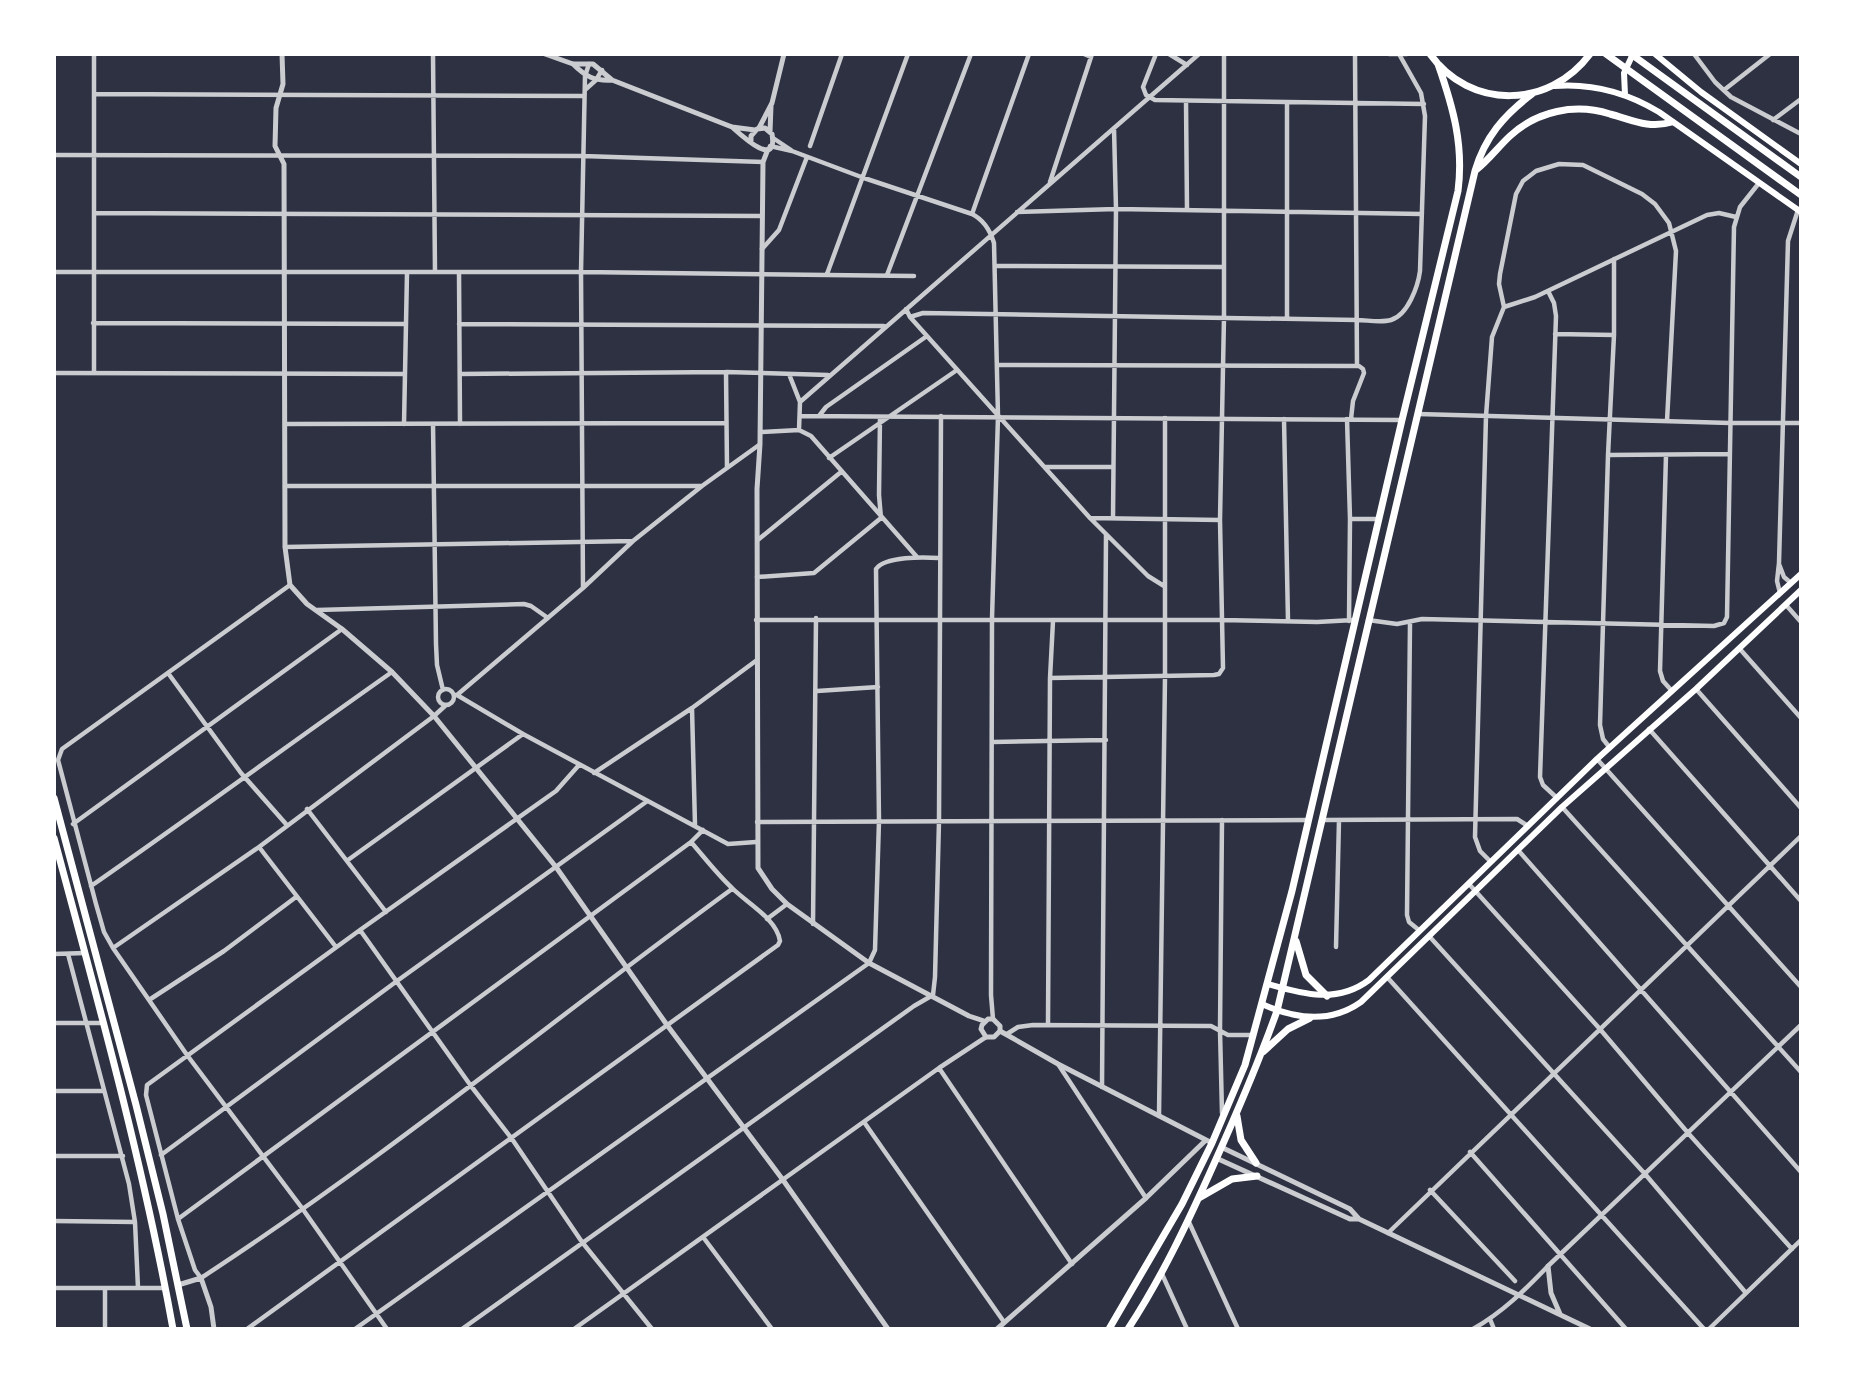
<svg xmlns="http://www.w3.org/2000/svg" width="1855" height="1383" viewBox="0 0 1855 1383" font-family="Figtree,sans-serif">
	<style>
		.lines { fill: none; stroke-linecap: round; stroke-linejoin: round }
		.minor { stroke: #caccd0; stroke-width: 4.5 }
		.tertiary { stroke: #caccd0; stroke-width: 5 }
		.secondary { stroke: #fff; stroke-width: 6 }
		.primary { stroke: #fff; stroke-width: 7 }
		.trunk { stroke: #fff; stroke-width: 7 }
	</style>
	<rect width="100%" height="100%" fill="#2d3142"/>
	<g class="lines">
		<!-- minor -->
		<path class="minor" d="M433,54L435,272
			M1084,54L1091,57
			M1156,54L1143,87L1146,95L1155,100L1424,104
			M1169,54L1187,65
			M1355,54L1357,366
			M1389,54H1407
			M1694,54L1715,82L1731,97L1801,134
			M586,89L596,80L602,70
			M1724,90L1770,54
			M94,94L584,96
			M1186,101L1187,210
			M1773,120L1801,99
			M773,138L791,150
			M770,146L792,151L864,178L972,214C984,220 990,230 994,243L998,416L992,619L991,995L993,1019
			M810,146L842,54
			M54,155L583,156L763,162
			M1050,182L1092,54
			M1017,212L1116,209L1422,214
			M94,213L762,216
			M972,214L1029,54
			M762,249L779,230L807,157
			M995,266L1224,267
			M54,272H581L914,276
			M459,272L460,424
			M827,274L908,54
			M887,275L971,54
			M1548,291L1554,303L1556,316L1540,777L1543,785L1557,798
			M1504,307L1535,297L1707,215L1719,213L1736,217
			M906,309L910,317L1090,518L1148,576L1164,586
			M910,317L923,313L1357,320C1367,320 1381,323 1391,320C1408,315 1418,286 1420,271L1425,116L1421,93L1399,54
			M1287,319V102
			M93,323L406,324
			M459,324L884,326
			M1555,334L1614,335
			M997,365L1359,366L1363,369L1364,373L1353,401L1351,419
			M726,372L727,468
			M54,373L405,374
			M94,373V54
			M460,374L726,372L828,375
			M800,402L1199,54
			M1418,414L1730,423H1801
			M800,416L1401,420
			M819,416L826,407L927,336
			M1284,419L1288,621
			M1347,419L1350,519L1349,621
			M285,424L725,423
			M404,424L407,273
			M433,424L436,644L437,665L443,690
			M799,430L811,436L917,557
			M760,432L799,430L800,402L789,374
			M1608,455L1729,454
			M1666,455L1660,671L1663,681L1672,691
			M829,458L957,370
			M1045,467H1113
			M285,486H702
			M1090,518L1220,520
			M1113,518L1116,209L1114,128
			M1350,519H1379
			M759,539L841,472
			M285,547L633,541
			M1779,564L1784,577L1791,583
			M757,577L814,573L881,518L879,495L880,417
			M290,585L62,749L58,760L96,904L104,932L113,948L187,1055L302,1208L387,1329
			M583,588L581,272L585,76L589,64
			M1780,593L1777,581L1779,563L1788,241L1798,210
			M1786,605L1801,622
			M317,610L524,604L531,606L548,618
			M756,620H1221L1317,622L1354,620
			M1368,620L1397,624L1422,619L1714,626L1724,623L1727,617L1734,227L1740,207L1759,183
			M1410,623L1407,915L1409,922L1420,931
			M1739,648L1801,718
			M168,673L241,773L286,824
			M1050,678L1214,675L1219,674L1223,668L1220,520L1224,317V54
			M1696,689L1801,808
			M438 697a8 8 0 1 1 16 0a8 8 0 1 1-16 0Z
			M817,691L878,687
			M454,695H457L583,588L633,541L702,486L759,445
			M457,695L523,734L728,844L756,842
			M692,708L695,825
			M1649,729L1801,901
			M993,742L1106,740
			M1610,748L1603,739L1600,725L1608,455L1614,335V259
			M1597,759L1801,987
			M579,765L556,791L360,930L147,1085L146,1095L178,1219L195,1270L201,1278C385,1158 555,1018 732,889
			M594,773L692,708L757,660
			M1562,807L1801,1072
			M307,809L386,912
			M1322,820L1517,819L1528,826
			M757,822L1309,820
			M73,824L342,629
			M259,847L336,947
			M1518,850L1801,1172
			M348,860L523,734
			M1491,862L1480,851L1475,837L1486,416L1492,337L1504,307L1499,284L1500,274L1516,194L1523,181L1536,171L1559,164L1583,165L1642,194L1655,204L1669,223L1676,251L1667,421
			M1469,884L1599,1028L1688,1133L1792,1249
			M91,886C192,816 291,743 392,672
			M767,919L787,904
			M813,924L816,618
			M360,930L471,1086L512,1139L582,1242L652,1329
			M1429,936L1645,1174L1746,1293
			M1336,947L1339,820
			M113,948L259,847L434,716L446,705
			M54,954L85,953
			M68,954L129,1184L135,1222L138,1288
			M1387,977L1704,1329
			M149,1000L224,951L296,897
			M54,1023H104
			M1048,1025L1050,678L1053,621
			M1007,1034L1018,1027L1033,1025L1211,1026L1228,1035H1252
			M1058,1064L1146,1198
			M939,1068L1072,1264
			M1102,1087L1106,535
			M54,1091H104
			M1222,1113L1220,1030L1222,820
			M1159,1116L1165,677V418
			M864,1122L1004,1322
			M1470,1152L1626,1329
			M161,1155L397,981L646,802
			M54,1156H123
			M1430,1190L1515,1281
			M178,1219L691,842L703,830
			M1188,1220L1238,1329
			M54,1221L135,1222
			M1388,1233L1801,836
			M703,1237L772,1329
			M1162,1274L1187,1329
			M54,1288H165
			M105,1289V1329
			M1490,1319L1494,1329
			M247,1329L778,945L780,941C777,919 747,903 732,888C717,874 704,857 691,842
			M355,1329L869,963L875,950L879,821L876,569C885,556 924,557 939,558
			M462,1329L914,1006L933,995L935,977L939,821L941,416
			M574,1329L939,1068L986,1037
			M1473,1329C1503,1312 1525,1290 1548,1266L1801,1025
			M1709,1329L1801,1240"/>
		<!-- tertiary -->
		<path class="tertiary" d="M282,54L283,84L276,108L275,146L284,164L285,547L290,585L307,604L342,629L392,672L434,716L556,867L667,1025L783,1180L888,1329
			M545,54L573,64H593L612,80
			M573,64C586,77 594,81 612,80L732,127L755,130
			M732,127C741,135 778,170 772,134L765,128L757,129L751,136V142
			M759,128L772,103L784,54
			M770,132L771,106
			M768,149L763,162L760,444L757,489L758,868L772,889L787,904L869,963L969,1016L984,1021
			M1000,1031L994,1037H986L981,1029L982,1025L988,1019H993L1000,1026V1031L1058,1064L1212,1143
			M1221,1147L1350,1209L1359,1219
			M1216,1158L1350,1219H1359L1590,1329
			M1548,1266L1551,1293L1560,1314
			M178,1285L201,1278L211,1307L214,1329
			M997,1329L1146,1198L1206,1140"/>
		<!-- secondary -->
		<path class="secondary" d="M1655,54L1701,92L1801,164
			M1554,86C1592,83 1626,92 1659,112L1801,212
			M1625,95L1624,73L1633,54
			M1268,984C1303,994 1337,1004 1369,980L1597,759L1801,574
			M1262,1004C1295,1019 1330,1024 1361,1002L1562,807L1696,689L1801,590"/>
		<!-- primary -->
		<path class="primary" d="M1430,54C1470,110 1549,109 1590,54
			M1476,170C1489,160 1498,147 1510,136C1537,111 1575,103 1610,114C1632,120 1649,129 1672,122
			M1296,941L1306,975L1327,996
			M1263,1052L1288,1029L1310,1018
			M1237,1116L1241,1140L1256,1163
			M1199,1198L1232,1179L1257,1176
			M1109,1329L1182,1204L1212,1143L1245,1065L1292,891L1402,420L1458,191C1464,145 1453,107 1438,64
			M1128,1329C1162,1277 1188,1222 1213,1166C1236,1115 1258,1064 1277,1011L1475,171C1485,137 1504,115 1532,94"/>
		<!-- trunk -->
		<path class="trunk" d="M1606,54L1801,195
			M1631,54L1801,177
			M54,798L136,1105L163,1214L187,1329
			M54,838C98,1001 143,1163 173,1329"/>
	</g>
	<!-- border -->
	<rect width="1855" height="1383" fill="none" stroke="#ffffff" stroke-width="112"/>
</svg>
